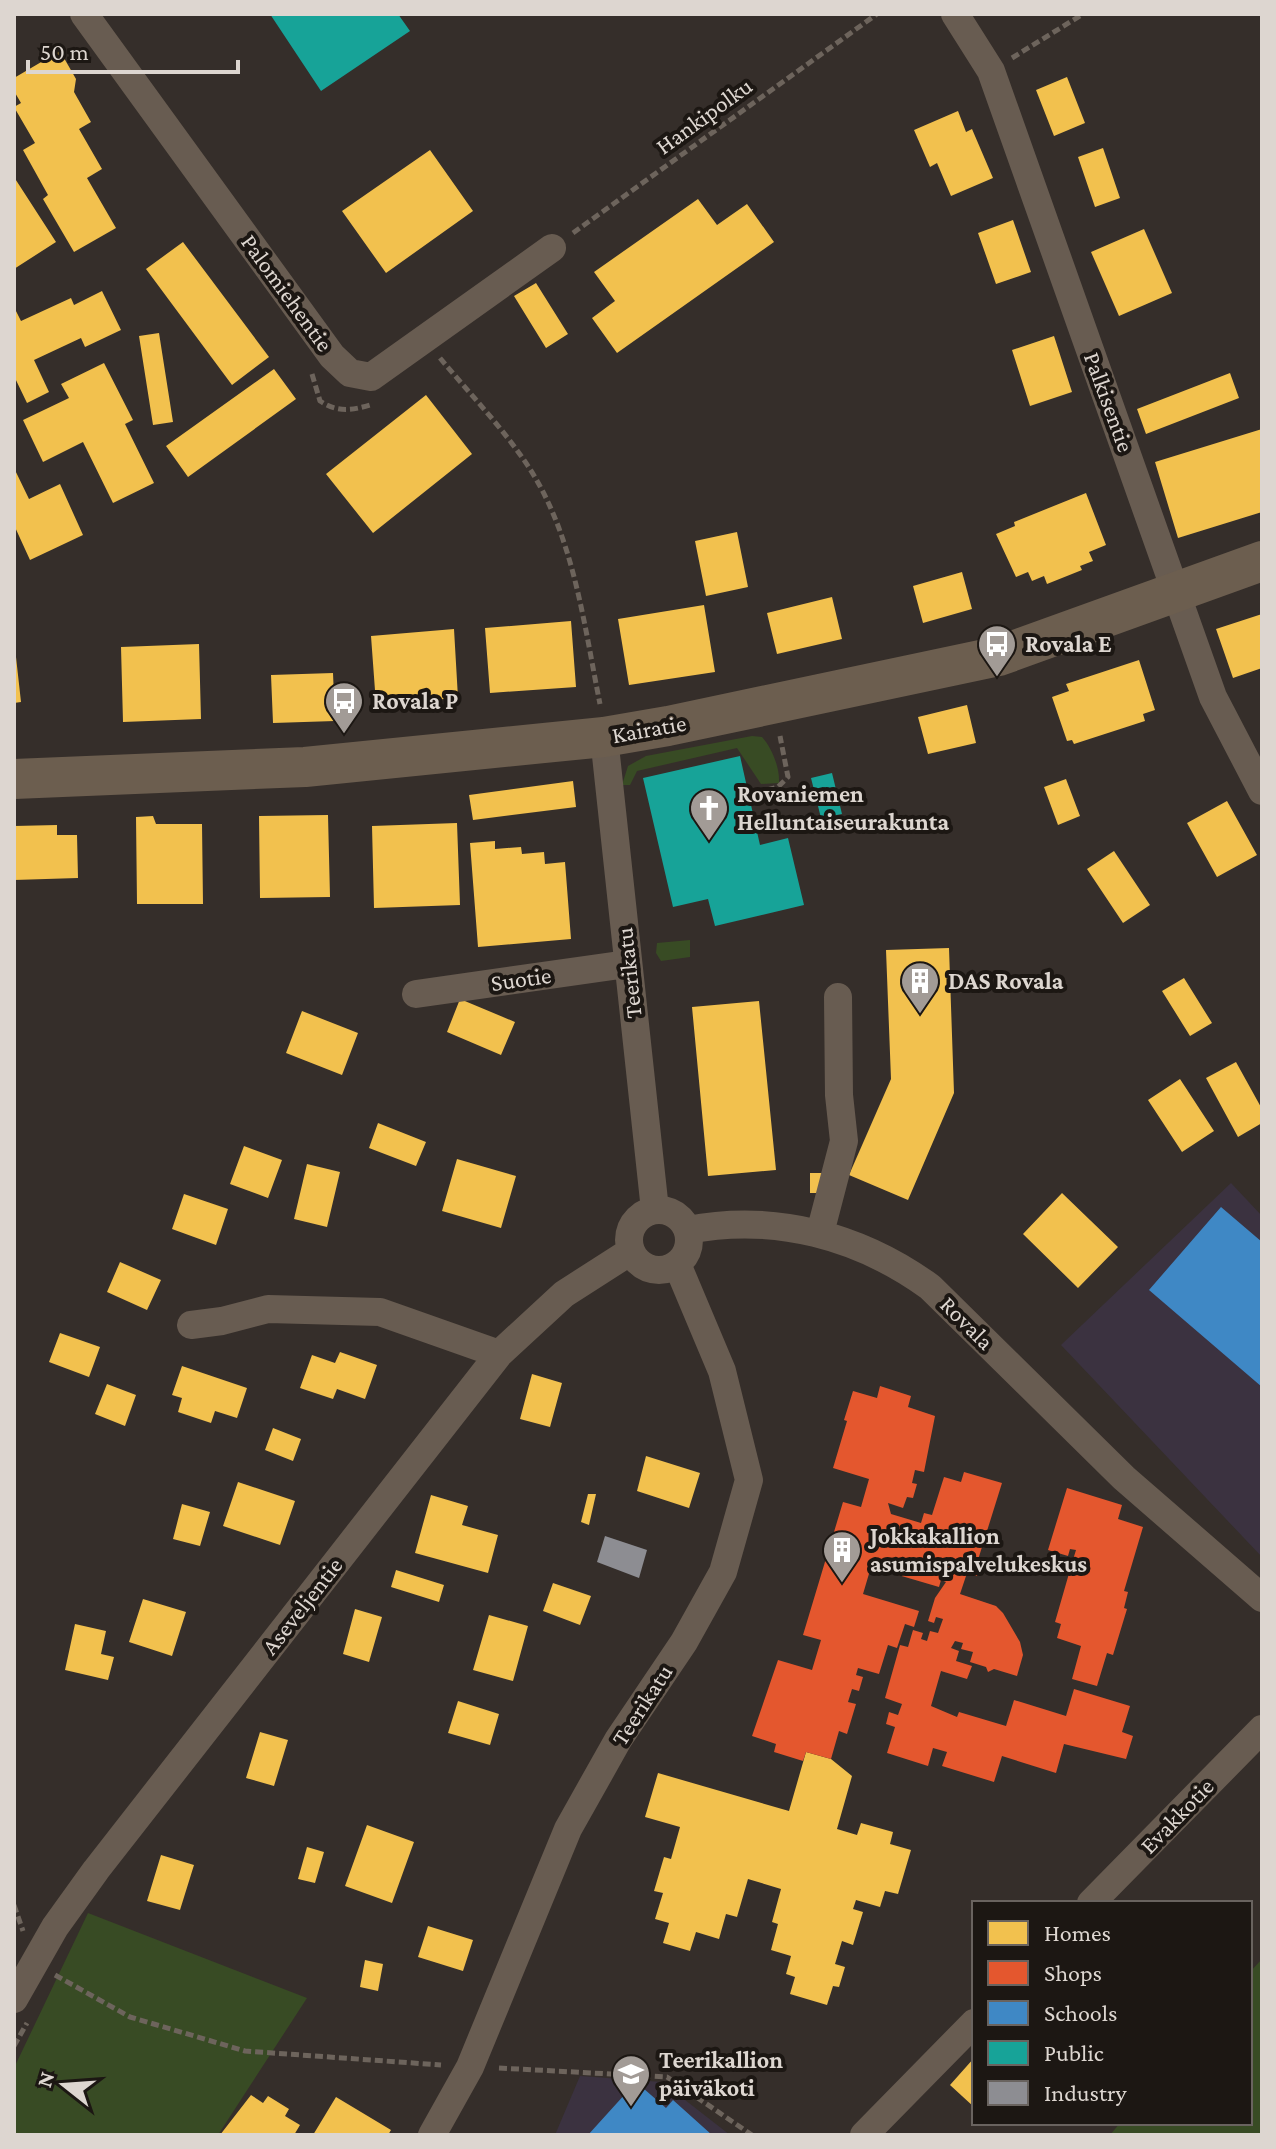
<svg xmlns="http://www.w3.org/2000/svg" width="1276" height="2149" viewBox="0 0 1276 2149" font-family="'Crimson Pro',serif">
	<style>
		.education { fill: #3b3240 }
		.green { fill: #384b24 }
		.homes { fill: #f2c14e }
		.shops { fill: #e4572e }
		.schools { fill: #3f88c5 }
		.public { fill: #17a398 }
		.industry { fill: #8d8d92 }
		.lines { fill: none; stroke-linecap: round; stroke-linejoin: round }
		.path { stroke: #6d645c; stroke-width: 5; stroke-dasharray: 8 4; stroke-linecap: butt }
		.street { stroke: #685c51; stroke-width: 28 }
		.secondary { stroke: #6c5e4f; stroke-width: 40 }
		.labels { text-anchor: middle; stroke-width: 8; stroke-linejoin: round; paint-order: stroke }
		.street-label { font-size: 24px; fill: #ddd6d0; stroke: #1c1713 }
		.poi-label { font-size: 24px; font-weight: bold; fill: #ddd6d0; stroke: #1c1713; text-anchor: start }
	</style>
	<rect width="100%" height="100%" fill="#352e2a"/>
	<!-- education -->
	<path class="education" d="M1231,1183L1262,1216V1557L1061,1345Z
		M580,2076L662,2082L730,2135H555Z"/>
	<!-- green -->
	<path class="green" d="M752,736L762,737C772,748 780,768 779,783L761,784L737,748L637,771L630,785H622L628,766L646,756Z
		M690,940V957L661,961L656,953L657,943Z
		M88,1913L307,1998L218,2135H14V2068Z
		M1262,1959V2135H1110L1120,2123H1250V1972Z"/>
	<!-- homes -->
	<path class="homes" d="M60,51L76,79L74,92L91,122L79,129L102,169L87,178L116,228L74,252L43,199L48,195L23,150L35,143L14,107L21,103L14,91V78Z
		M1067,77L1085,123L1054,136L1036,90Z
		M958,111L966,132L972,129L993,178L951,196L937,163L930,167L914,130Z
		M1103,148L1120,198L1095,207L1078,157Z
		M430,150L473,211L386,273L342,211Z
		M14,177L56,242L14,269Z
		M698,199L717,225L747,204L774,242L617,353L592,318L615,301L594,272Z
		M1013,220L1031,272L996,284L978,233Z
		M1144,229L1172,293L1119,316L1091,252Z
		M183,242L269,357L232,385L146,269Z
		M536,283L568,334L546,348L514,296Z
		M102,291L121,330L85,347L81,338L34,360L49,392L27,403L14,376V307L21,321L71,298L74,305Z
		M159,333L173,422L153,425L139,336Z
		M1054,336L1072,392L1030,406L1012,350Z
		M104,363L133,420L125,424L154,483L113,503L83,442L43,462L23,420L69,398L61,384Z
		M274,369L296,399L188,477L166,446Z
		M1230,373L1239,398L1146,434L1137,409Z
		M426,395L472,454L373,533L326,474Z
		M1262,429V512L1178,538L1155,462Z
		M14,468L29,499L60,484L83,535L30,560L14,525Z
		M1086,493L1106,545L1089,552L1093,561L1080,566L1082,570L1047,584L1044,576L1032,581L1028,572L1016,577L996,534L1015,526L1014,522Z
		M737,532L748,587L706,596L695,541Z
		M962,572L972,609L923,623L913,586Z
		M832,597L842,639L777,654L767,613Z
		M704,605L715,672L629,685L618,619Z
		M1262,614V668L1233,678L1216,629Z
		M571,621L576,687L490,693L485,628Z
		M454,629L458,698L376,704L371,636Z
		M14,639L21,702L14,703Z
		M199,644L201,719L123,722L121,647Z
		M1139,660L1155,710L1143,714L1145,721L1074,744L1072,740L1067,741L1052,697L1069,691L1066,684Z
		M333,673L335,721L273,723L271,675Z
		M967,705L976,743L928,754L918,717Z
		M1066,779L1080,816L1058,825L1044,787Z
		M573,781L576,807L473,820L469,795Z
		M1227,801L1257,855L1217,877L1187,823Z
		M328,815L330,897L260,898L259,816Z
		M153,816L156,824H202L203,904H137L136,817Z
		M457,823L460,905L374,908L372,826Z
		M57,825V835H77L78,878L14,880V826Z
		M495,841V849L521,847L522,854L544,852L545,864L565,862L571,939L478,947L470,843Z
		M1114,851L1150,905L1123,923L1087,869Z
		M949,948L954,1093L908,1200L849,1175L891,1079L886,950Z
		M1184,978L1212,1023L1190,1036L1162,991Z
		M460,999L515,1022L501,1055L447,1032Z
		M759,1001L776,1170L708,1176L692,1007Z
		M302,1011L358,1033L342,1075L286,1053Z
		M1236,1062L1262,1109V1123L1238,1137L1206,1078Z
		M1180,1079L1214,1131L1182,1152L1148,1100Z
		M378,1123L426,1142L416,1166L369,1148Z
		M244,1146L282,1160L268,1198L230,1184Z
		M457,1159L516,1176L501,1228L442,1211Z
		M307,1164L340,1172L327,1227L294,1219Z
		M810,1173H825L824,1193H810Z
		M1062,1193L1118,1247L1078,1288L1023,1234Z
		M184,1194L228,1209L216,1245L172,1229Z
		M120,1262L161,1280L147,1310L107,1292Z
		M60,1333L100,1347L89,1377L49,1362Z
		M340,1352L377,1365L365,1399L337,1389L333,1399L300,1388L312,1355L335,1363Z
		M182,1366L247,1388L237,1418L215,1411L211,1423L178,1412L182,1398L172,1395Z
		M532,1374L562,1383L550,1427L520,1419Z
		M107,1384L136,1395L125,1426L95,1414Z
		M273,1428L301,1439L293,1461L265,1450Z
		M646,1456L700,1473L689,1508L637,1491Z
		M238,1482L295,1501L280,1545L223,1526Z
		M588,1494H596L589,1525L581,1522Z
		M431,1495L468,1506L462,1525L498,1535L488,1573L415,1553Z
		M182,1504L210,1512L200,1546L173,1539Z
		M396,1570L444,1585L439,1602L391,1587Z
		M553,1583L591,1596L580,1625L543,1611Z
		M143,1599L186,1612L172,1656L129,1642Z
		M355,1609L382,1617L369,1662L343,1654Z
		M489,1615L528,1626L513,1681L473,1670Z
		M75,1624L106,1631L101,1654L114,1657L108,1680L65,1670Z
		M458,1701L499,1714L490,1745L448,1733Z
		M260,1732L288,1740L274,1786L246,1778Z
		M806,1752L831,1759L852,1776L837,1829L857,1835L861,1823L893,1832L890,1844L911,1850L898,1894L885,1891L880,1907L856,1900L853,1909L863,1912L853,1945L842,1941L835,1964L845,1967L839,1987L833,1986L827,2005L790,1994L795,1977L786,1974L791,1956L771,1950L778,1924L772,1922L781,1889L748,1879L737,1917L726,1914L719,1939L696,1932L690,1951L663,1943L669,1923L655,1919L663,1893L654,1891L664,1857L671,1859L680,1827L645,1817L658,1773L789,1811Z
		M367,1825L414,1842L392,1903L345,1886Z
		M307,1847L324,1852L315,1883L298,1879Z
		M161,1855L194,1865L180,1910L147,1901Z
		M428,1926L473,1940L463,1971L418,1957Z
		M365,1960L383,1964L378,1991L360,1987Z
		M974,2058V2107L950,2085Z
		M251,2095L263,2103L268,2096L289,2109L285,2116L300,2125L294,2135H220Z
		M336,2097L391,2130L388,2135H313Z"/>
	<!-- shops -->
	<path class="shops" d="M880,1386L911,1396L908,1407L935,1416L924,1472L915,1470L912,1483L917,1484L913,1498L907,1497L903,1508L888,1503L891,1514L921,1523L924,1513L932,1515L944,1477L961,1482L964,1472L1002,1483L977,1563L981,1564L977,1576L967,1573L960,1594L996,1606L1003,1613L1020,1642L1023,1655L1017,1676L994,1669L988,1672L986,1667L970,1662L973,1652L961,1649L963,1643L955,1641L951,1648L959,1651L956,1661L972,1666L967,1679L941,1671L931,1706L957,1717L959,1712L1006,1726L1014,1700L1066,1716L1074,1689L1130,1706L1122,1732L1133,1736L1126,1759L1064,1744L1056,1773L1002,1756L994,1782L942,1766L947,1752L933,1748L928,1766L887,1753L895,1727L886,1724L889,1712L898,1715L902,1704L885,1698L900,1645L908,1647L913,1630L923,1633L921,1639L927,1641L930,1631L938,1633L943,1619L936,1617L934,1623L928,1621L935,1598L946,1582L941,1580L939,1587L871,1567L863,1594L919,1611L914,1627L905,1624L897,1648L888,1645L879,1674L858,1668L856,1675L863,1677L859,1691L852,1689L848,1702L856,1704L847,1734L839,1731L831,1759L806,1752L803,1761L774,1752L776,1744L752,1736L778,1660L812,1670L821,1640L803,1635L843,1502L861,1507L869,1479L833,1468L847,1421L844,1420L853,1391L877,1398Z
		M1067,1488L1122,1505L1118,1519L1143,1527L1124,1591L1128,1592L1124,1608L1127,1609L1113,1655L1107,1653L1097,1686L1072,1679L1081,1646L1057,1638L1061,1624L1055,1622L1070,1570L1076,1572L1078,1565L1072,1563L1076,1550L1070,1549L1068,1556L1048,1550Z"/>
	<!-- schools -->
	<path class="schools" d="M1221,1207L1262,1242V1387L1149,1290Z
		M636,2082L666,2108L673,2100L712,2135H588Z"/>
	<!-- public -->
	<path class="public" d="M270,14H398L410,31L321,91Z
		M740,756L760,845L788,838L804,905L715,926L708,899L673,907L643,778Z
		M832,773L842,814L821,818L811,778Z"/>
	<!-- industry -->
	<path class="industry" d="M605,1536L647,1550L639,1578L597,1562Z"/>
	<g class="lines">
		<!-- path -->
		<path class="path" d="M1012,58L1083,14
			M573,233L877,14
			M440,358C469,393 503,428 528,466C574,536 584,625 600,704
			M312,374L320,401C337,412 350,411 370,405
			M767,790L778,787L788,777L780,736
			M14,1905L23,1931
			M55,1975L130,2017L245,2051L441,2065
			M14,2046L27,2023
			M499,2068L667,2077L752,2135"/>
		<!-- street -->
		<path class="street" d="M84,14L332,356L350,373L371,377L552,248
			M955,14L991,71L1213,697L1262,791
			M604,737L655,1210
			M416,994L627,964
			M629 1240a30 30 0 1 1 60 0a30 30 0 1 1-60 0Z
			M688,1230C774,1213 860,1236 930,1287L1124,1478L1262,1598
			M820,1233L844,1141L839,1095L838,997
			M191,1325L222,1321L268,1309L380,1312L499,1354
			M1091,1903L1262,1729
			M14,1999L55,1927L96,1870L499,1354L564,1294L631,1251
			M432,2135L470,2067L568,1829L618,1740L684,1642L723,1572L749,1480L722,1371L677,1264
			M864,2135L974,2023"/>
		<!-- secondary -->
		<path class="secondary" d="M14,779L305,767L604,737L668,726L999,656L1262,561"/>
	</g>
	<!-- icons -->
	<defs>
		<g id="bus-pin" transform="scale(2)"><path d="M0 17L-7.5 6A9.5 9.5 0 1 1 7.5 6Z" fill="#a29b96" stroke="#1c1713"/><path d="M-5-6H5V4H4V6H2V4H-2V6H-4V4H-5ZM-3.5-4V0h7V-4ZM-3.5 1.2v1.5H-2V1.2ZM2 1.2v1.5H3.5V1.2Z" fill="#fff"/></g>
		<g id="church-pin" transform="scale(2)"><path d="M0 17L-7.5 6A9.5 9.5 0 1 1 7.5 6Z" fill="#a29b96" stroke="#1c1713"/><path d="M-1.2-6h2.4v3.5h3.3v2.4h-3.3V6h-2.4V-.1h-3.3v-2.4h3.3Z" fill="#fff"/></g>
		<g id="building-pin" transform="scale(2)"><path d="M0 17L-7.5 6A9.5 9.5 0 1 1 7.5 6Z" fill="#a29b96" stroke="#1c1713"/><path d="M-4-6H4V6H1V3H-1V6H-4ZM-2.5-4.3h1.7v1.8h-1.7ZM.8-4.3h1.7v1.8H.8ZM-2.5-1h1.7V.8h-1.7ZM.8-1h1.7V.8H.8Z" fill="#fff"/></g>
		<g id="school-pin" transform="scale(2)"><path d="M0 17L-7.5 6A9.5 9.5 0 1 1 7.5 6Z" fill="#a29b96" stroke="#1c1713"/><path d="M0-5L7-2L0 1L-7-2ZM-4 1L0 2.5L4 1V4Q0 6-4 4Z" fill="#fff"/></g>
	</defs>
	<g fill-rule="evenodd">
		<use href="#bus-pin" x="997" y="644"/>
		<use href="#bus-pin" x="344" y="701"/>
		<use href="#church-pin" x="709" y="808"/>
		<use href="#building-pin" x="920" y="981"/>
		<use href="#building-pin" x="842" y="1550"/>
		<use href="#school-pin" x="631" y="2074"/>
	</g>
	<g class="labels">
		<!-- street labels -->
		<g class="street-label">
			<text transform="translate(704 116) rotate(-36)" y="8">Hankipolku</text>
			<text transform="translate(287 293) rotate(54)" y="8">Palomiehentie</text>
			<text transform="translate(1109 402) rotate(70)" y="8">Palkisentie</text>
			<text transform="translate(649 729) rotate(-10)" y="8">Kairatie</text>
			<text transform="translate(629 973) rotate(-96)" y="8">Teerikatu</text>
			<text transform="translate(521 979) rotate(-8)" y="8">Suotie</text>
			<text transform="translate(967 1323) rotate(45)" y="8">Rovala</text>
			<text transform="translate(302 1606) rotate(-52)" y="8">Aseveljentie</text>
			<text transform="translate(642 1705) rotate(-57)" y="8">Teerikatu</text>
			<text transform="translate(1177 1816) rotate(-46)" y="8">Evakkotie</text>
		</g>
		<!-- poi labels -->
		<g class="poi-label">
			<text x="1025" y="652">Rovala E</text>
			<text x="372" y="709">Rovala P</text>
			<text x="737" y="802">Rovaniemen<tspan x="737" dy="28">Helluntaiseurakunta</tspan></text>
			<text x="948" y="989">DAS Rovala</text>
			<text x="870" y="1544">Jokkakallion<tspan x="870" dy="28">asumispalvelukeskus</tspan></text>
			<text x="659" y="2068">Teerikallion<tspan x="659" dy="28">päiväkoti</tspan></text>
		</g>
	</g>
	<!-- border -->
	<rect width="1276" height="2149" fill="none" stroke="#ddd6d0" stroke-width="32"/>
	<!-- legend -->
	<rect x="972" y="1901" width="280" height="224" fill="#1c1713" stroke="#69635f" stroke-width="2"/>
	<rect x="988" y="1921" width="40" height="24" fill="#f2c14e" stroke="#69635f" stroke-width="2"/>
	<text x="1044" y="1941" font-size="24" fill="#ddd6d0">Homes</text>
	<rect x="988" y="1961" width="40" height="24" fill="#e4572e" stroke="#69635f" stroke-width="2"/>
	<text x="1044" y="1981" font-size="24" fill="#ddd6d0">Shops</text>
	<rect x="988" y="2001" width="40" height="24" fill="#3f88c5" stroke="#69635f" stroke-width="2"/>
	<text x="1044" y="2021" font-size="24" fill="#ddd6d0">Schools</text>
	<rect x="988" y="2041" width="40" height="24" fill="#17a398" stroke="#69635f" stroke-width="2"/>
	<text x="1044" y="2061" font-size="24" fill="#ddd6d0">Public</text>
	<rect x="988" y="2081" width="40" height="24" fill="#8d8d92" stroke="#69635f" stroke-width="2"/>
	<text x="1044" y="2101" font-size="24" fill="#ddd6d0">Industry</text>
	<!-- north arrow -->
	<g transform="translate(64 2085) rotate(287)" stroke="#1c1713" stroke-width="6" paint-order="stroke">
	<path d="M0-6L14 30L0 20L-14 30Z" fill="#ddd6d0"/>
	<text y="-12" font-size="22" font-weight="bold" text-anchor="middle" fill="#ddd6d0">N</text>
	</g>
	<!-- scale -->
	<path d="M28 60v12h210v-12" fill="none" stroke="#ddd6d0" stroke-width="4"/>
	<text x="40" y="60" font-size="24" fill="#ddd6d0" stroke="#1c1713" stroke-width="6" paint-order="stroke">50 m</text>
</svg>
